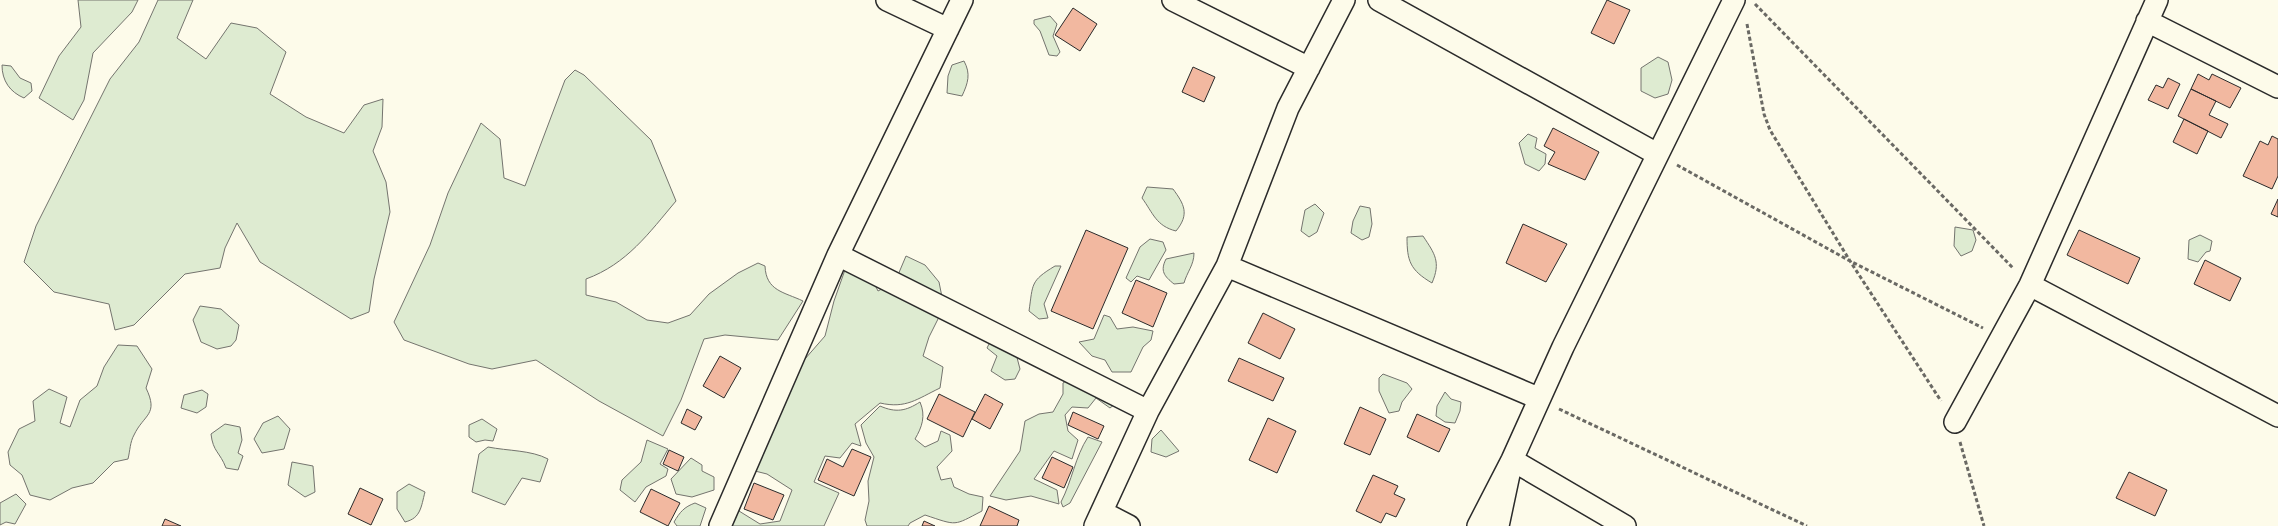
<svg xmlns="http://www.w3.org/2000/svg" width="2278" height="526" viewBox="0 0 2278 526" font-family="'Fira Sans',sans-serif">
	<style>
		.green { fill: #deebd1; stroke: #74746e }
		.building { fill: #f2b8a0; stroke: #2b2b2b }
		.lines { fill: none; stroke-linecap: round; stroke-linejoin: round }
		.minor-casing { stroke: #2b2b2b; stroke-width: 24 }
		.path { stroke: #6a6964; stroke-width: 3; stroke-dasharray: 4 2.5; stroke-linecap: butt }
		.minor { stroke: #fdfbea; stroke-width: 21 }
	</style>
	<rect width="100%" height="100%" fill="#fdfbea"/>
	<!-- green -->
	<path class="green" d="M78,0H138L132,12L93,53L84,100L73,120L39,98L59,56L81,27Z
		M158,0H193L177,38L206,59L231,23L257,28L286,52L270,94L306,117L344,133L364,105L383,99L382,127L373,151L386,182L390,212L374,279L369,312L351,319L260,262L237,223L225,248L220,268L185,274L134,325L115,330L109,304L54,292L24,262L36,226L110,79L139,42Z
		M1050,16L1057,24L1053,36L1060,52L1057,56L1049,55L1040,31L1034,24V20Z
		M1658,57L1668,62L1672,80L1668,94L1655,98L1641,91V68Z
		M964,61C971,74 968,83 962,96L947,93L948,76L952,65Z
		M2,65L11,66L20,78L31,83L32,91L24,98C10,92 2,81 2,65Z
		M575,70L584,75L651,140L676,201C649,233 627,264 586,279V295L616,302L647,320L668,323L690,315L709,294L738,273L758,263L765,266C766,291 784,292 803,301L778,340L725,335L704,339L681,400L663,436L599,401L536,360L492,369L469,364L404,340L394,322L430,245L448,193L481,123L500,139L504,178L525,186L565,80Z
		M1528,134L1537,138L1535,148L1546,154L1545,164L1539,171L1525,164L1519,143Z
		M1147,187L1173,189C1184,204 1190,214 1176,231C1156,226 1153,213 1142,198Z
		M1315,204L1324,213L1317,232L1309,237L1301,231L1305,210Z
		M1360,206L1370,208L1372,224L1369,237L1362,240L1351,233L1353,221Z
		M1955,227L1973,230L1976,240L1972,251L1961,256L1954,246Z
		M2200,235L2212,241L2210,251L2206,252L2198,262L2188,259L2189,240Z
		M1423,236C1435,254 1441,262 1432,283C1410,270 1407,261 1407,237Z
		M1150,239L1163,242L1166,250L1149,280L1137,276L1131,282L1126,278L1140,247Z
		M1194,253C1194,265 1187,272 1184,283L1174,284C1164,276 1160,271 1166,259Z
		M906,256L925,265L939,282L944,307L929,337L923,356L943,367L940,388C917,399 906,409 880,403L855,424L861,446L852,443L840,458L825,456L814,482L839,493L824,526H722L740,499L739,511L760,524L780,521L792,490L767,474L743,468L791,375L825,336L834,301L846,267L870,275L878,291L895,282Z
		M1055,266H1061L1044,304L1048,318L1039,319L1029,311C1033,284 1030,281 1055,266Z
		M200,306L221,309L239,325L236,340L231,346L217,349L201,342L193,320Z
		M1104,315L1110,317L1117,329L1133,327L1153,331L1151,340L1143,347L1131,372H1112L1105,360L1092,356L1079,342L1094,339Z
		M994,334L1015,350L1020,369L1015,379L1005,380L991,371L997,356L987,348Z
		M118,345L137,346L152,369L146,388C159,415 144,414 134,435C130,442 130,451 128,459L114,462L93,483L72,488L50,500L30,495L22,475L10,465L8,452L19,429L35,421L33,401L49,389L67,397L60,423L70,427L80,400L97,386L104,367Z
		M1076,374L1115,404L1110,408L1096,398L1088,408L1072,407L1065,415L1068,431L1078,440L1072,459L1054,451L1034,479L1057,490L1059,504L1031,496L1006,500L990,496L1020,451L1025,421L1039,414L1053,412L1063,394V383Z
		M1383,374L1407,383L1412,389L1402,402L1399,411L1389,413L1379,391V378Z
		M202,390L208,394L206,407L197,413L181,408L184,395Z
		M1445,392L1451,399L1461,402L1460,411L1455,423L1445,422L1436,416L1437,406Z
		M920,402C926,416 922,427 915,439L925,447L938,441L941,431L950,435L952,451L937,467L941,480L951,478L954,487L969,494L983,497L982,511C953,526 958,526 925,515L910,523L908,526H867L865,520L869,501L868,481L874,457L866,443L861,425L880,406C896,413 906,411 920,402Z
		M278,416L290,429L284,449L262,453L254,439L263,423Z
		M482,419L497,429L493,441L485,440L476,442L469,437V425Z
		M225,424L240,427L242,440L238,453L243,456L238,470L226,468C220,452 213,452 211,434Z
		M1161,430L1179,451L1166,457L1151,452L1152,439Z
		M1088,437L1102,442L1070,503L1063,507L1061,502C1072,481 1075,457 1088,437Z
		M647,440L668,449L660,464L668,469L666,476L646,487L635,502L620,490L622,480L641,462Z
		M488,447C508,451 531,450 548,459L540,482L522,478L505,505L472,492L479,454Z
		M691,458L702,465V471L714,477V490L692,497L676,494L671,479Z
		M292,462L313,466L315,492L305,497L288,485Z
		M409,484L425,492C421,507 421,518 405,522L397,509V492Z
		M16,494L26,504L15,524L6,522L0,525V503Z
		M695,503L706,508L700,526H677L674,522C680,512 684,507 695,503Z"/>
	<!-- building -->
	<path class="building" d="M1607,0L1630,10L1614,44L1591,33Z
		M1073,8L1097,24L1080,51L1055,35Z
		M1193,67L1215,77L1204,102L1182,92Z
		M2198,74L2209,80L2212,74L2241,88L2230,108L2191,89Z
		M2168,78L2180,84L2168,109L2148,100L2156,85L2163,88Z
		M2191,89L2216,101L2209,115L2228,124L2221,138L2178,116Z
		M2184,119L2208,131L2197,154L2173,142Z
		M1553,128L1599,152L1585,180L1548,164L1555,152L1544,146Z
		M2272,136L2278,139V176L2272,189L2243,176L2260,141L2268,145Z
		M2278,199V217L2271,214Z
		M1523,224L1567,244L1546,282L1506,263Z
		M1086,230L1128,248L1093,329L1051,311Z
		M2079,230L2140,258L2128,284L2067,255Z
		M2205,260L2241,278L2230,301L2194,284Z
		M1136,280L1167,293L1153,327L1122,313Z
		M1263,313L1295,329L1280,359L1248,343Z
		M720,356L741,368L724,398L703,386Z
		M1239,358L1284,378L1273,401L1228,381Z
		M939,394L975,412L963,437L927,419Z
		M985,394L1003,404L990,429L972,419Z
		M1360,407L1386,419L1370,455L1344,444Z
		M687,409L702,417L695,430L681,423Z
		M1073,412L1104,426L1098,439L1068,425Z
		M1417,414L1450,429L1439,452L1407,437Z
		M1268,418L1296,431L1277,473L1249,460Z
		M852,449L871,457L854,496L818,480L827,459L843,467Z
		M669,450L684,457L678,471L663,464Z
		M1052,457L1073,467L1064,488L1042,478Z
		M2129,472L2167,490L2155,516L2116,498Z
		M1373,475L1398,486L1394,494L1405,499L1396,517L1386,513L1381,523L1356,511Z
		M754,483L784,495L773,520L744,509Z
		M360,488L383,499L371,525L348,514Z
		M651,489L680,503L668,526L640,512Z
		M989,506L1019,520L1017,526H980Z
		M165,519L181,526H162Z
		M924,521L935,526H922Z"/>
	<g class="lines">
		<!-- minor casing -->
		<g class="minor-casing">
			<path id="minor" d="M887,0L948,29
				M1173,0L1309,68
				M1379,0L1657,154
				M2147,21L2278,87
				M838,255L1148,411
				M1227,266L1538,398
				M2030,285L2278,416
				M1955,422L2030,285L2157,0
				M1102,512L1129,526
				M720,526L838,255L962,0
				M1095,526L1148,411L1227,266L1288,108L1344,0
				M1478,526L1512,460L1563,347L1734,0
				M1498,526L1512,460L1625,526"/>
		</g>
		<!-- path -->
		<path class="path" d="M1755,4L2013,268
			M1747,24L1764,114L1770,130L1850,261L1941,401
			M1677,165L1850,261L1983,328
			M1559,409L1807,526
			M1960,442L1984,526"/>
		<!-- minor -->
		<use href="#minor" class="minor"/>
	</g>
</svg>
